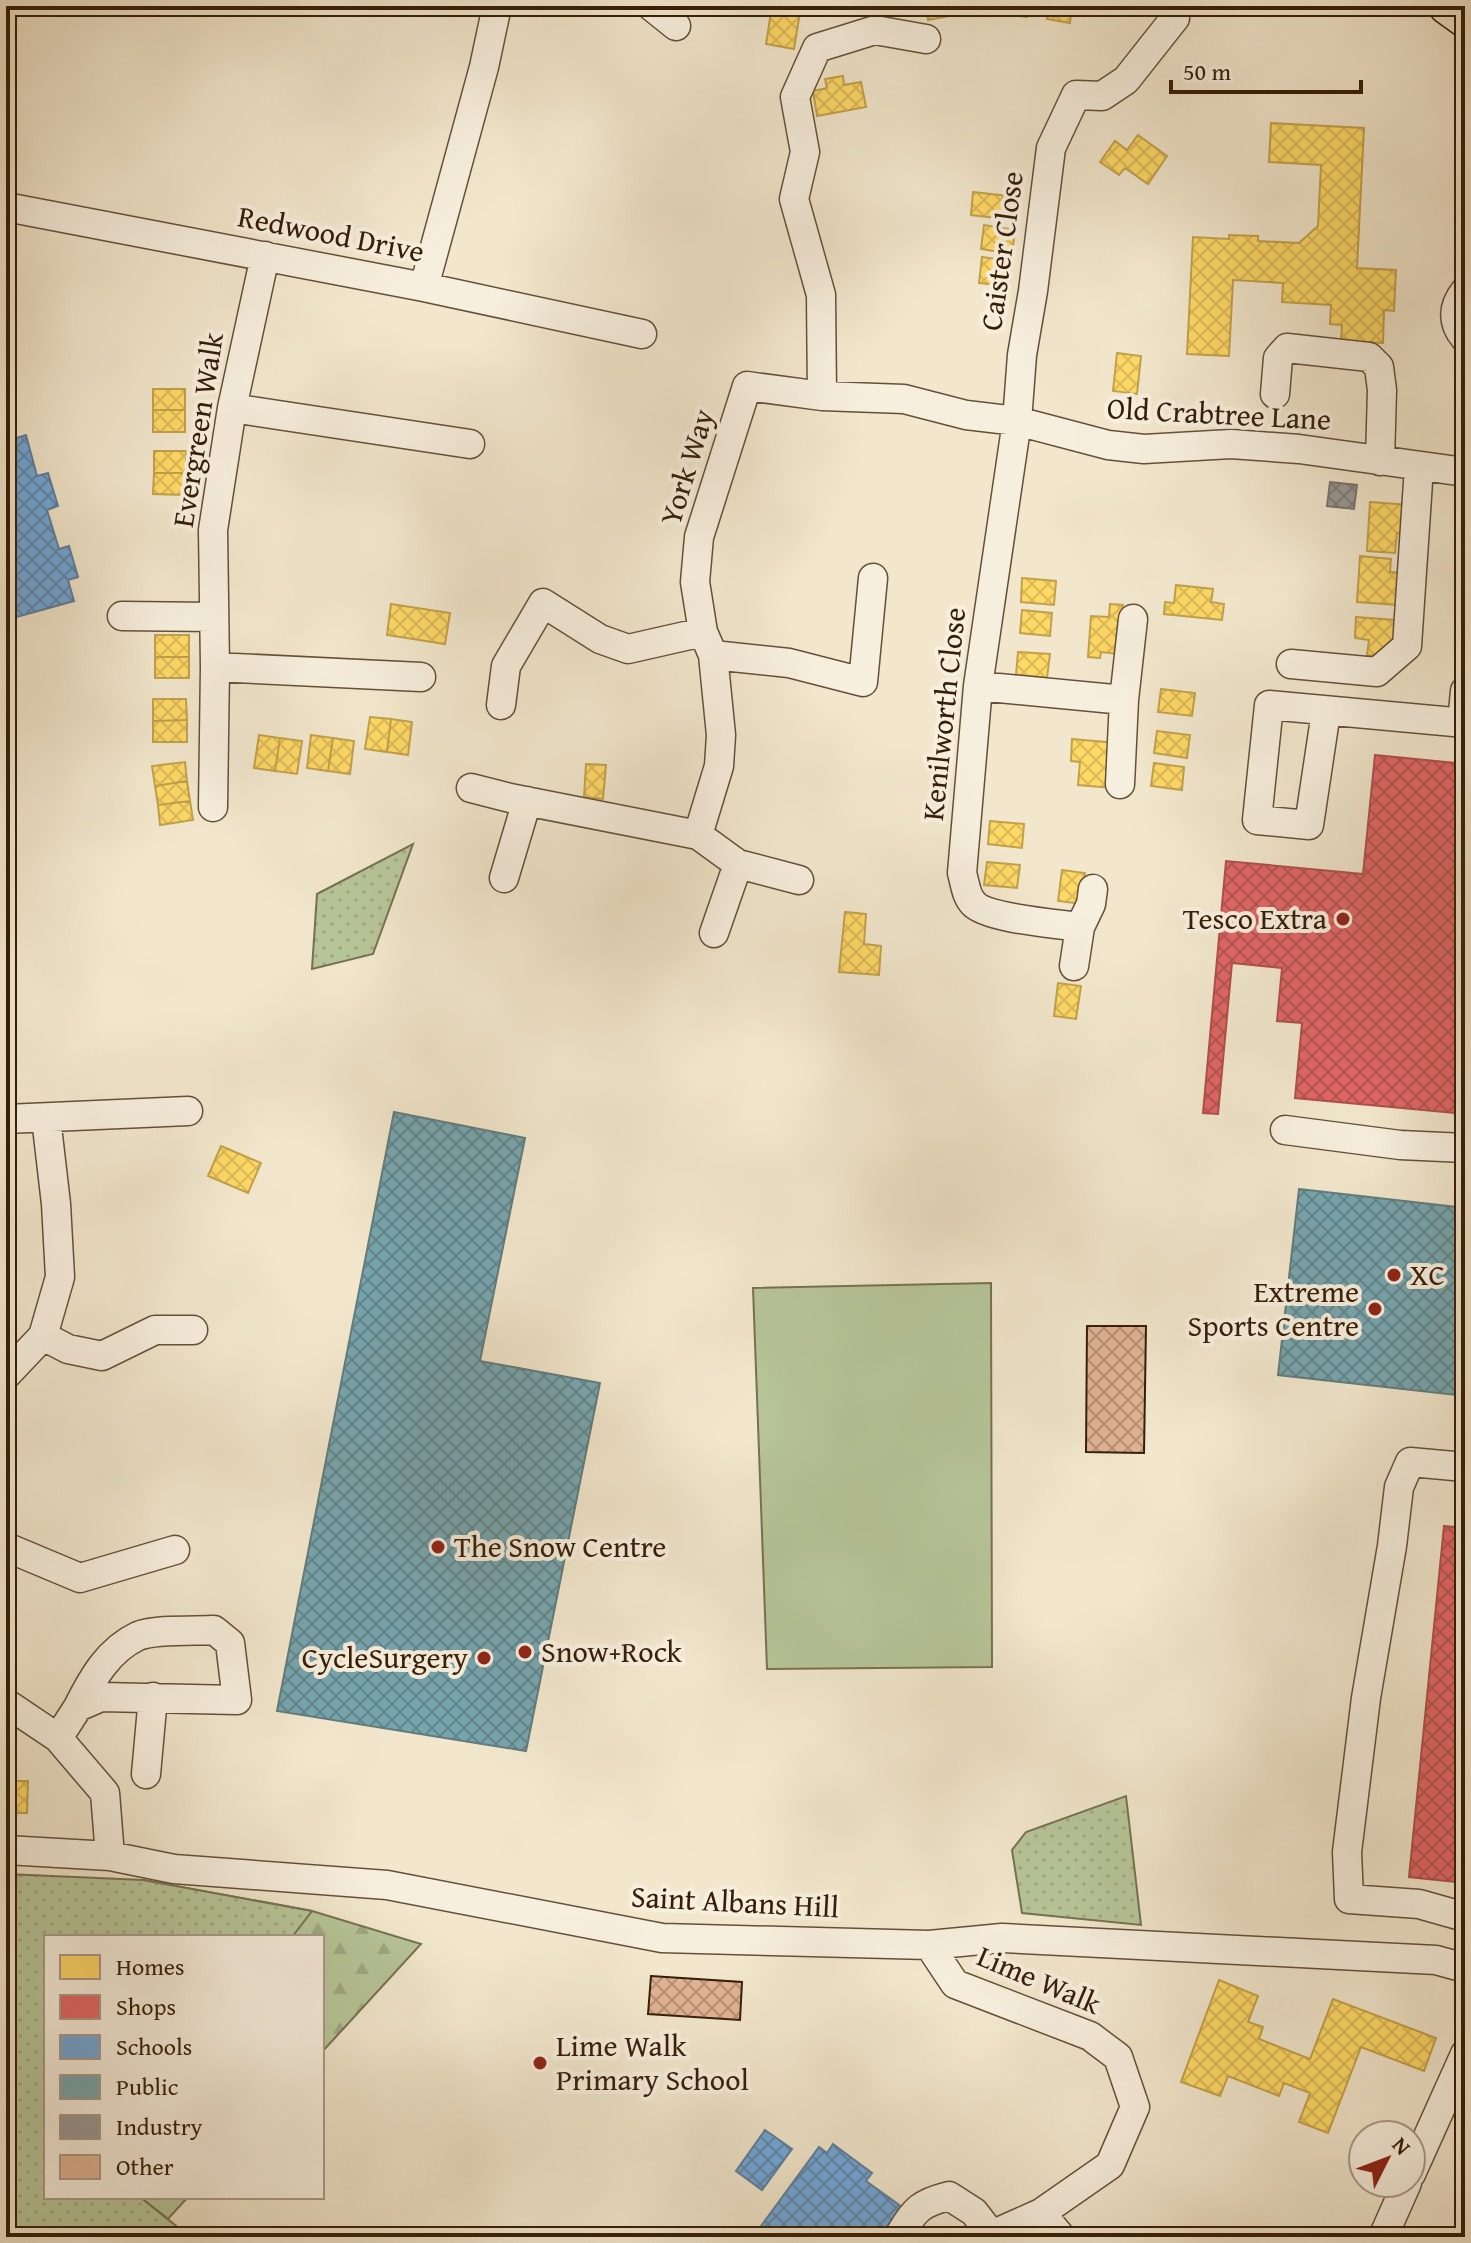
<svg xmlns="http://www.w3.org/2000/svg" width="1471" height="2243" viewBox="0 0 1471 2243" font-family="'Gentium Book Plus',serif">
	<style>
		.green { fill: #b7c69a; stroke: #767250; stroke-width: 2 }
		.forest { fill: url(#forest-firs); stroke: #767250; stroke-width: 2 }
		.park { fill: url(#park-dots); stroke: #767250; stroke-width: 2 }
		.homes { fill: url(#homes-cross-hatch); stroke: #c2a14a; stroke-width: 2 }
		.shops { fill: url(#shops-cross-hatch); stroke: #ad504a; stroke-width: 2 }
		.schools { fill: url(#schools-cross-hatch); stroke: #5e7e9c; stroke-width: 2 }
		.public { fill: url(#public-cross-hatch); stroke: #627c7d; stroke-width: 2 }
		.industry { fill: url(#industry-cross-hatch); stroke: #7b746d; stroke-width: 2 }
		.building { fill: url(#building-cross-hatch); stroke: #351d07; stroke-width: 2 }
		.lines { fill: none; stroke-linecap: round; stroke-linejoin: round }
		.minor-casing { stroke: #645038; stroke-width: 31 }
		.major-casing { stroke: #351d07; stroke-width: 39 }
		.minor { stroke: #f7efde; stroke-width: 28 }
		.major { stroke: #f2e7cd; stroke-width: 36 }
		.poi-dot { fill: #8f2418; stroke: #f7efde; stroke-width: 3 }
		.labels { text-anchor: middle; stroke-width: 8; stroke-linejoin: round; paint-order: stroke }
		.street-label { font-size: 30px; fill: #351d07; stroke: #f7efde }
		.poi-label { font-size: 30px; fill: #351d07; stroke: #f7efde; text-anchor: start }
	</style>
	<defs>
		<pattern id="forest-firs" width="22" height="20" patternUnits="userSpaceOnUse" patternTransform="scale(2)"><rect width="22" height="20" fill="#b7c69a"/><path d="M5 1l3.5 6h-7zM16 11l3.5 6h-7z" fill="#9eaa83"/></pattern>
		<pattern id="park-dots" width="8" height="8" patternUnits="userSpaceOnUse" patternTransform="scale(2)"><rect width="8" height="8" fill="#b7c69a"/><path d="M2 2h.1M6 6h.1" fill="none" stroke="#9eaa83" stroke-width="1.8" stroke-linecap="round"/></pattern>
		<pattern id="homes-cross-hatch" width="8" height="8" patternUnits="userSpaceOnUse" patternTransform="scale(2)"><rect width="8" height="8" fill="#ffd966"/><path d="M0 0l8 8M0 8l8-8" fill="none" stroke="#dbba57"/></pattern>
		<pattern id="shops-cross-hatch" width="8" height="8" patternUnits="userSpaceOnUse" patternTransform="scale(2)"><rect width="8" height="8" fill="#e06666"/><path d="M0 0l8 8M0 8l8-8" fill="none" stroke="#b65352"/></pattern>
		<pattern id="schools-cross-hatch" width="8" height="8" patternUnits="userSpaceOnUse" patternTransform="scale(2)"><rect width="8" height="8" fill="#6fa8dc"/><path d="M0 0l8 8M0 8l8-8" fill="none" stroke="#5c88b0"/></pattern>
		<pattern id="public-cross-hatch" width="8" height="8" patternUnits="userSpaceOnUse" patternTransform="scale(2)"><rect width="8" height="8" fill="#76a5af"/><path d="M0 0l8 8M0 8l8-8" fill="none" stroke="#62868c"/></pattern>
		<pattern id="industry-cross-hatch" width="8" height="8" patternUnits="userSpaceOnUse" patternTransform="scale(2)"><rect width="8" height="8" fill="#999"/><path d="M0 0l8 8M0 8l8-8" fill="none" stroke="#7e7c7b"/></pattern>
		<pattern id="building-cross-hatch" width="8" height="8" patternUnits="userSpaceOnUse" patternTransform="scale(2)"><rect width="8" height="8" fill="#e1b394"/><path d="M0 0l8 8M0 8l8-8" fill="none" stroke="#b79177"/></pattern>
	</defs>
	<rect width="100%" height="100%" fill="#f2e7cd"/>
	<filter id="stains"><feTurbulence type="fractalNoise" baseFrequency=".0025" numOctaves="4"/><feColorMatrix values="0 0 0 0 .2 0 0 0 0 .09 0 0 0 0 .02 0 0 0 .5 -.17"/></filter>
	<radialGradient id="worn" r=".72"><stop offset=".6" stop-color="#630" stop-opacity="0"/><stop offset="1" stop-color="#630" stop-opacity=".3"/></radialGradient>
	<!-- green -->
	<path class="green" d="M991,1283L992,1667L767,1669L753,1288Z"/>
	<!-- forest -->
	<path class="forest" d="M143,1880L312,1911L421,1944L322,2052V1937H49Z
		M140,2197H188L168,2219Z"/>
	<!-- park -->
	<path class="park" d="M413,844L373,954L312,969L317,894Z
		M1126,1796L1141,1925L1022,1913L1012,1850L1026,1832Z
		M6,1874L143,1880L312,1911L292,1937H46V2197H140L190,2237H6Z"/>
	<!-- homes -->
	<path class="homes" d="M772,6H801L794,49L766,44Z
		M926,6H964L965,13L928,20Z
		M1006,6H1028L1027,17L1005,14Z
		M1049,6H1072L1070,23L1047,19Z
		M843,76L844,85L861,82L866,107L817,116L813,91L827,88L825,79Z
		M1271,123L1364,128L1357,268L1396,270L1394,311L1384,310L1383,343L1341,341L1342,325L1330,324L1331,305L1282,302L1283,283L1233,280L1229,356L1187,354L1193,237L1229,239V235L1258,236V241L1299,243L1318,226L1321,165L1269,162Z
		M1138,135L1167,156L1148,184L1125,168L1119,175L1100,162L1115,141L1127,150Z
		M973,192L1017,197L1014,220L971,215Z
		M984,225L1015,230L1012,254L981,249Z
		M982,257L1012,261L1009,286L979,283Z
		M1117,353L1141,356L1137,394L1113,391Z
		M153,389H185V410H153Z
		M153,410H185V432H153Z
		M154,451H186V473H154Z
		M154,473H186L185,495L153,494Z
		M1370,502L1410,505L1408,534L1397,533L1395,553L1367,551Z
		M1360,556L1391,559L1390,572L1401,573L1398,605L1357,602Z
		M1022,578L1056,581L1054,605L1021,602Z
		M1176,585L1213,589L1211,602L1224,604L1222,620L1164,614L1165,602L1174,603Z
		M391,604L450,613L445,644L387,635Z
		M1110,604L1123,605L1119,654L1101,652L1100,658L1088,657L1091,616L1109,617Z
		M1022,610L1052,613L1050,636L1020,633Z
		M1356,617L1395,620L1393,656L1367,655L1369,640L1355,638Z
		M155,635H189V657H155Z
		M1018,652L1050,654L1047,678L1016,675Z
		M155,657H189V678H155Z
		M1161,689L1195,693L1192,716L1158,712Z
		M153,699H186L187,720L153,721Z
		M370,717L391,719L387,752L365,749Z
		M391,719L412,722L408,755L387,752Z
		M187,720V742H153V721Z
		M1157,731L1190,735L1187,758L1154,753Z
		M259,735L280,738L275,771L254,768Z
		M311,735L333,738L328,771L307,768Z
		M280,738L302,741L297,774L275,771Z
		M333,738L354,741L350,774L328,771Z
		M1072,739L1117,743L1113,788L1078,785L1080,762L1071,761Z
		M185,762L187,781L155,786L152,766Z
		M1154,763L1184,767L1182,790L1151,786Z
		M586,764L606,765L603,799L584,797Z
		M187,781L190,801L158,805L155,786Z
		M190,801L193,820L160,825L158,805Z
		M990,821L1024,824L1022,848L988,844Z
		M987,862L1020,865L1017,888L984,885Z
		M1062,870L1085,873L1082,904L1058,901Z
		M845,912L866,914L864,944L881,946L879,975L839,972Z
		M1058,983L1081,986L1076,1019L1054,1016Z
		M221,1146L261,1163L248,1193L208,1176Z
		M6,1781H28L27,1813H6Z
		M1219,1980L1258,1996L1248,2022L1263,2027L1259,2039L1310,2059L1333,1999L1436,2038L1424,2071L1361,2047L1328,2133L1299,2122L1310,2093L1284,2083L1279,2096L1228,2076L1220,2096L1181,2082Z"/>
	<!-- shops -->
	<path class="shops" d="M1375,755L1465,764V1114L1295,1098L1302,1023L1277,1021L1282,968L1232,963L1218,1114L1203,1113L1226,861L1363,874Z
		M1444,1526L1465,1528V1883L1409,1877Z"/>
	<!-- schools -->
	<path class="schools" d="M26,435L37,476L48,473L58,506L47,510L59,549L69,546L78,577L68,580L74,601L6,620V441Z
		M765,2130L792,2149L762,2190L736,2171Z
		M833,2144L872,2173L866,2181L902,2207L880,2237H753L819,2147L827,2153Z"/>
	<!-- public -->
	<path class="public" d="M394,1112L525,1138L480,1361L600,1383L526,1751L277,1711Z
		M1299,1189L1465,1208V1396L1278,1375Z"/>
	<!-- industry -->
	<path class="industry" d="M1330,482L1357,485L1354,509L1327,506Z"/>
	<!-- building -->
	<path class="building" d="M1087,1326H1146L1144,1453L1086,1452Z
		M651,1976L742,1982L740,2020L648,2014Z"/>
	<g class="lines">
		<!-- minor casing -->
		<g class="minor-casing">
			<path id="minor" d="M651,6L676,26
				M6,207L424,287L642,334
				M424,287L484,67L497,6
				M1465,291C1452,307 1452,323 1465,338
				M1275,394L1278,358L1287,348L1369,357L1379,367L1382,390L1380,461
				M822,396L821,295L794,199L805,152L795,97L817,48L875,30L926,39
				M232,408L470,444
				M122,616L214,617
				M713,655L789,663L863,682L873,578
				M1291,664L1377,672L1407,646L1419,467
				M215,667L421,677
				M978,686L1124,700
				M501,705L506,666L543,603L600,639L628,649L703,632
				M1326,712L1309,825L1257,820L1269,705L1465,723
				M1462,723L1465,691
				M1120,784L1124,700L1133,619
				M471,788L510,798L698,835L738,864L799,880
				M213,807L215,667L213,530L232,408L265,256
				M698,835L719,766L721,735L713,655L703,632L695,582L699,537L747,386L822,396L904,399L966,415L1017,421L1108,445L1144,449L1231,444L1299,449L1465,472
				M504,878L527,801
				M1093,889L1091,904L1080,927C1058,924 985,918 973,903C966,896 965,883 962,873L978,686L1017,421L1022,355L1033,291L1051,148L1076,95L1102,96L1126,80L1175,18
				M714,933L738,864
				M1074,966L1080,927
				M6,1119L188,1111
				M1285,1130L1400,1145L1465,1148
				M43,1336L68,1349L102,1356L155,1330H193
				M6,1375L43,1336L60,1277L56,1204L46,1118
				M1465,1467L1410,1462L1399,1487L1392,1546L1366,1698L1347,1852L1349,1899L1419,1904L1465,1917
				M6,1547L80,1578L175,1550
				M6,1703L58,1738L105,1793L110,1856
				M58,1738L78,1707L101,1697L237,1700L230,1643L214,1630C195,1631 154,1629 138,1636C108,1650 92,1679 78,1707
				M146,1774L153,1697
				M6,1850L110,1856L174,1869L387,1885L662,1938L929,1945L1002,1938L1436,1960L1465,1968
				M929,1945L955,1984L1090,2036L1118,2057L1135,2107L1110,2165L1041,2213L987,2237
				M1411,2174L1465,2054
				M1041,2213L1061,2237
				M898,2237C915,2211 917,2204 949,2196L974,2212L991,2234
				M1383,2237L1407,2183"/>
		</g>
		<!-- major casing -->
		<g class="major-casing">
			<path id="major" d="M1447,6L1465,19"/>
		</g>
		<!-- minor -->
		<use href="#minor" class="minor"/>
		<!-- major -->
		<use href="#major" class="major"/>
	</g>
	<!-- markers -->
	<g class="poi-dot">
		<circle cx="1343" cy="919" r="8"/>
		<circle cx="1394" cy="1275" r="8"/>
		<circle cx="1375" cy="1309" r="8"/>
		<circle cx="438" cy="1547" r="8"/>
		<circle cx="525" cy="1652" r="8"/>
		<circle cx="484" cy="1658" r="8"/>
		<circle cx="540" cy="2063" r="8"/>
	</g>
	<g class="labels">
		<!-- street labels -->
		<g class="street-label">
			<text transform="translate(331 234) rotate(11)" y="10">Redwood Drive</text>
			<text transform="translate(1002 251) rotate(-82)" y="10">Caister Close</text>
			<text transform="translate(1219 414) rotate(3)" y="10">Old Crabtree Lane</text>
			<text transform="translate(198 430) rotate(-81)" y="10">Evergreen Walk</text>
			<text transform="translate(687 467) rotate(-73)" y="10">York Way</text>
			<text transform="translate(944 714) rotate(-84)" y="10">Kenilworth Close</text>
			<text transform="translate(735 1902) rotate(3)" y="10">Saint Albans Hill</text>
			<text transform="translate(1039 1980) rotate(23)" y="10">Lime Walk</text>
		</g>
		<!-- poi labels -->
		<g class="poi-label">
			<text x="1327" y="929" text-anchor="end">Tesco Extra</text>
			<text x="1410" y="1285">XC</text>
			<text x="1359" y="1302" text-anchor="end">Extreme<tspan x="1359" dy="34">Sports Centre</tspan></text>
			<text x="454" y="1557">The Snow Centre</text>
			<text x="541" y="1662">Snow+Rock</text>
			<text x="468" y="1668" text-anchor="end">CycleSurgery</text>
			<text x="556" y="2056">Lime Walk<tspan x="556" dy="34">Primary School</tspan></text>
		</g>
	</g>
	<!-- margin -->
	<rect width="1471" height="2243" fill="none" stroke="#f2e7cd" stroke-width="32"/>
	<rect x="8" y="8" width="1455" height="2227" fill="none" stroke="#351d07" stroke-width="4"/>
	<rect x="16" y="16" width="1439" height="2211" fill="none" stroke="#351d07" stroke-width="2"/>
	<!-- legend -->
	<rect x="44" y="1935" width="280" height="264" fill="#f7efde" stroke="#a99b88" stroke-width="2"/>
	<rect x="60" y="1955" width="40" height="24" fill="#ffd966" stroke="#a99b88" stroke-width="2"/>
	<text x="116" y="1975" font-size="24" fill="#351d07">Homes</text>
	<rect x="60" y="1995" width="40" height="24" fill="#e06666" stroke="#a99b88" stroke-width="2"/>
	<text x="116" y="2015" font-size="24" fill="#351d07">Shops</text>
	<rect x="60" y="2035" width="40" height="24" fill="#6fa8dc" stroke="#a99b88" stroke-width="2"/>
	<text x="116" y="2055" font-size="24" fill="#351d07">Schools</text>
	<rect x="60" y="2075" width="40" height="24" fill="#76a5af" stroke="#a99b88" stroke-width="2"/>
	<text x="116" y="2095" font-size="24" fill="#351d07">Public</text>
	<rect x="60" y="2115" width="40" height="24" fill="#999999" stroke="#a99b88" stroke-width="2"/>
	<text x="116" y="2135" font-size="24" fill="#351d07">Industry</text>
	<rect x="60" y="2155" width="40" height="24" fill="#e1b394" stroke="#a99b88" stroke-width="2"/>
	<text x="116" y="2175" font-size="24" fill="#351d07">Other</text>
	<!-- north arrow -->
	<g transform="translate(1387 2159) rotate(48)"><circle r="38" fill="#f7efde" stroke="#a99b88" stroke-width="2"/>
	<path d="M0-6L14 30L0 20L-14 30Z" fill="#8f2418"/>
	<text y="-12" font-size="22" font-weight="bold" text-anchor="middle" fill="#351d07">N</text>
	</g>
	<!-- scale -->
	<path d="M1171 80v12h190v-12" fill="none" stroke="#351d07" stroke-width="4"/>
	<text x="1183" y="80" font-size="24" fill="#351d07" stroke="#f7efde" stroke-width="6" paint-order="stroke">50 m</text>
	<rect width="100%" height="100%" filter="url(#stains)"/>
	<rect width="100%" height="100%" fill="url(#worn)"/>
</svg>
